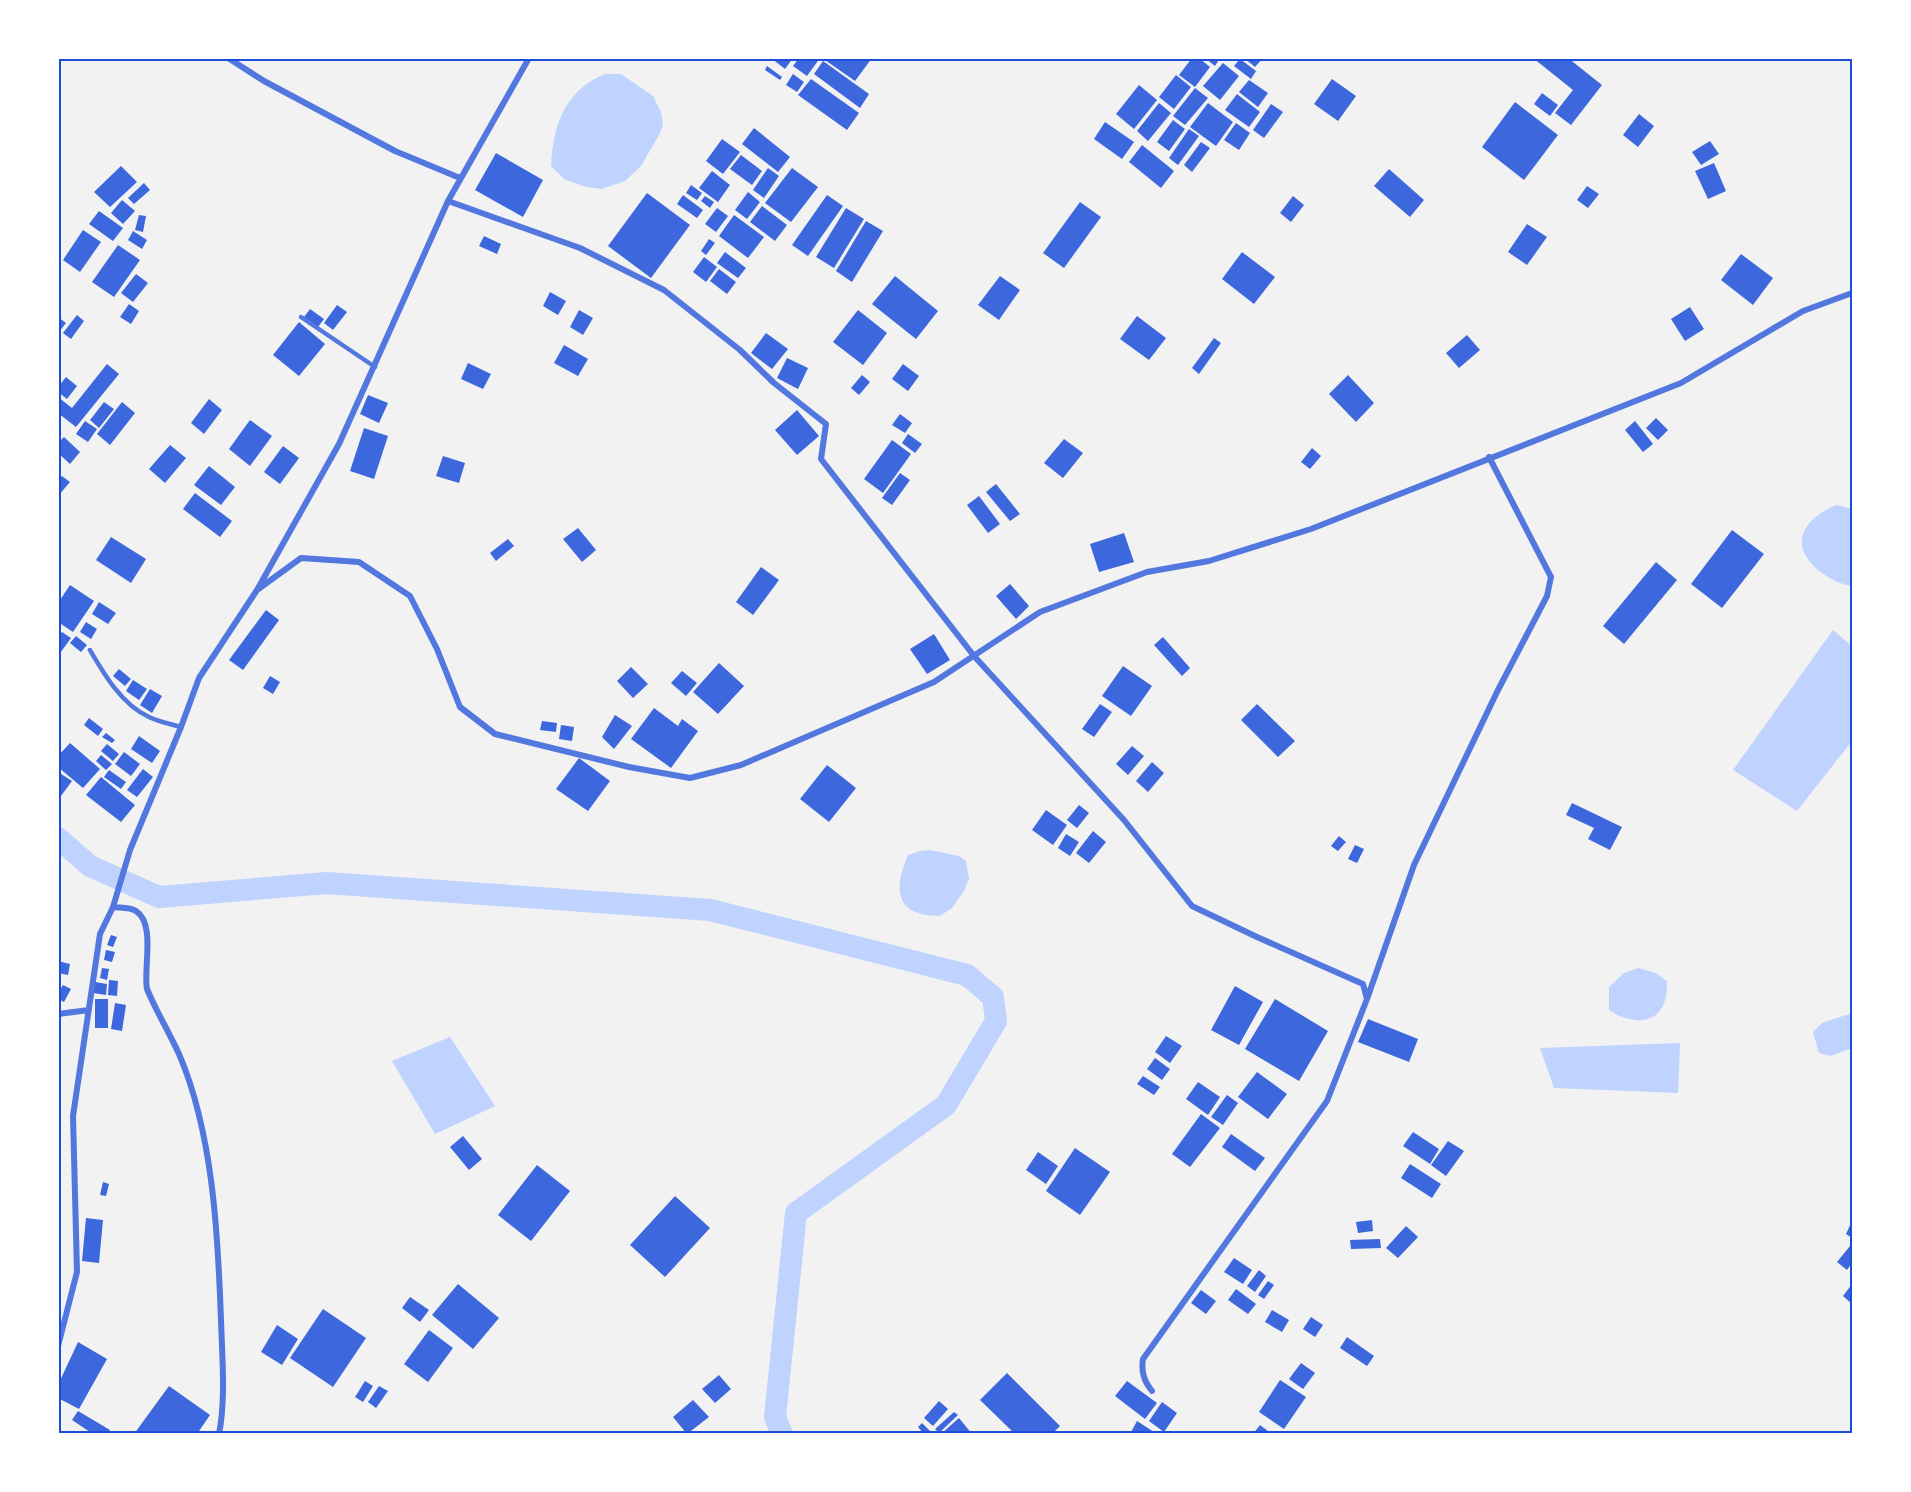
<svg xmlns="http://www.w3.org/2000/svg" width="1911" height="1492" viewBox="0 0 1911 1492" font-family="'Noto Serif',serif">
	<style>
		.water { fill: #bfd3fe }
		.lines { fill: none; stroke-linecap: round; stroke-linejoin: round }
		.canal { stroke: #bfd3fe; stroke-width: 22 }
		.building { fill: #3d67dc }
		.service { stroke: #5277de; stroke-width: 4.5 }
		.minor { stroke: #5277de; stroke-width: 6 }
		.neatline { fill: none; stroke: #1d4ed8; stroke-width: 2 }
	</style>
	<rect width="100%" height="100%" fill="#f2f2f2"/>
	<!-- water -->
	<path class="water" d="M605,74H621L653,96L661,112L663,126L659,135L641,166L625,181L602,189L586,187L564,179L551,166C553,125 565,90 605,74Z
		M1837,505L1852,509V586C1834,584 1806,566 1802,546C1799,526 1821,510 1837,505Z
		M1833,630L1852,646V741L1797,811L1733,770Z
		M930,850L959,856L966,861L969,879L964,891L952,908L940,916C895,916 893,890 908,855L920,851Z
		M1638,968L1656,973L1667,981C1667,992 1666,1005 1658,1013C1644,1026 1622,1019 1609,1010V987L1624,973Z
		M1852,1013V1048L1830,1056L1819,1053L1813,1032L1822,1023Z
		M450,1037L495,1106L435,1134L392,1061Z
		M1680,1043L1678,1093L1554,1088L1540,1048Z"/>
	<g class="lines">
		<!-- canal -->
		<path class="canal" d="M58,838L90,866L159,897L327,883L710,910L967,975L993,997L996,1021L946,1105L796,1213L775,1417L782,1434"/>
	</g>
	<!-- building -->
	<path class="building" d="M771,58H793L785,69Z
		M799,58H820L807,76L793,66Z
		M826,58H872L855,81L825,60Z
		M1192,58H1199L1210,67L1195,87L1179,75Z
		M1205,58H1220L1215,66Z
		M1244,58H1263L1255,67Z
		M1533,58H1568L1602,85L1571,125L1555,113L1573,90Z
		M1240,59L1256,71L1251,79L1234,66Z
		M823,61L869,94L860,108L814,74Z
		M1223,63L1239,76L1220,100L1203,86Z
		M767,66L782,77L780,80L765,70Z
		M793,74L804,82L797,92L786,85Z
		M1176,75L1191,87L1174,109L1159,97Z
		M811,79L859,113L847,130L798,95Z
		M1332,79L1356,96L1338,121L1314,104Z
		M1249,80L1268,93L1258,107L1239,92Z
		M1139,85L1157,100L1134,129L1116,114Z
		M1195,88L1208,98L1185,125L1173,116Z
		M1542,93L1558,105L1550,116L1534,104Z
		M1237,94L1260,112L1249,127L1225,110Z
		M1515,102L1558,135L1524,180L1482,147Z
		M1159,103L1171,113L1148,141L1137,131Z
		M1208,103L1233,122L1216,146L1190,127Z
		M1271,104L1283,112L1264,138L1253,130Z
		M1639,114L1654,126L1638,147L1623,135Z
		M1173,120L1185,129L1169,151L1157,142Z
		M1105,122L1134,142L1122,159L1094,139Z
		M1236,123L1250,133L1239,150L1224,140Z
		M754,128L790,157L778,172L742,144Z
		M1189,129L1199,136L1178,165L1169,158Z
		M722,139L740,152L723,174L706,161Z
		M1710,141L1719,154L1701,165L1692,152Z
		M1201,142L1210,148L1192,172L1184,165Z
		M1142,145L1174,171L1161,188L1129,162Z
		M496,153L543,180L523,217L475,190Z
		M741,155L762,171L752,185L730,169Z
		M1714,163L1726,191L1708,199L1695,171Z
		M121,166L137,182L110,207L94,192Z
		M768,168L779,176L764,198L753,190Z
		M792,168L818,187L791,222L765,203Z
		M1389,169L1424,200L1410,217L1374,186Z
		M712,171L730,185L718,202L699,188Z
		M144,183L150,190L134,204L128,198Z
		M691,185L702,193L697,200L686,193Z
		M1587,186L1599,194L1588,208L1577,200Z
		M748,192L760,202L747,219L735,210Z
		M647,193L690,225L651,278L608,246Z
		M683,195L703,210L697,218L677,204Z
		M827,195L843,206L808,256L792,245Z
		M705,196L714,202L710,208L701,201Z
		M1293,196L1304,205L1291,222L1280,213Z
		M122,200L135,211L123,224L111,213Z
		M1080,202L1101,217L1064,268L1043,253Z
		M762,206L787,225L775,241L750,222Z
		M717,208L728,216L716,232L705,224Z
		M846,208L864,219L834,268L816,257Z
		M99,211L123,228L113,241L89,224Z
		M139,215L146,216L143,232L135,230Z
		M734,215L764,237L748,258L719,236Z
		M866,221L883,231L852,282L836,271Z
		M1527,224L1547,237L1527,265L1508,252Z
		M83,230L101,242L80,272L63,260Z
		M133,231L147,240L142,249L128,240Z
		M484,236L501,244L497,254L479,246Z
		M709,239L715,243L706,255L701,251Z
		M118,245L140,260L114,297L92,282Z
		M725,252L746,268L738,278L717,263Z
		M1242,252L1275,277L1254,304L1222,279Z
		M1741,254L1773,278L1753,305L1721,280Z
		M704,257L717,267L706,282L693,272Z
		M719,269L736,282L727,294L710,281Z
		M136,274L148,283L133,302L121,293Z
		M895,276L938,311L916,339L872,304Z
		M1000,276L1020,290L999,320L978,305Z
		M550,292L566,301L558,315L543,306Z
		M129,304L139,311L131,324L120,317Z
		M337,305L347,312L333,330L324,323Z
		M1690,307L1704,329L1685,341L1671,319Z
		M310,309L324,319L318,327L304,317Z
		M579,310L593,318L583,335L570,327Z
		M858,310L887,333L863,365L833,342Z
		M77,315L84,321L71,339L63,333Z
		M1137,316L1166,338L1149,360L1120,339Z
		M58,317L66,323L58,333Z
		M299,322L325,344L299,376L273,355Z
		M766,333L788,349L772,369L751,353Z
		M1467,335L1480,350L1459,368L1446,353Z
		M1214,338L1221,343L1199,374L1192,368Z
		M564,345L588,359L578,376L554,363Z
		M787,358L808,368L798,389L777,378Z
		M468,363L491,374L483,389L461,379Z
		M107,364L119,374L76,427L58,413V397L72,408Z
		M903,364L919,376L908,391L892,379Z
		M862,375L870,382L859,395L851,388Z
		M1348,375L1374,403L1356,422L1329,394Z
		M66,377L77,386L67,399L58,392V387Z
		M368,395L388,403L379,423L360,414Z
		M209,399L222,410L204,434L191,423Z
		M104,402L114,409L99,428L90,420Z
		M122,402L135,413L110,445L97,434Z
		M797,410L819,436L797,455L775,430Z
		M900,414L912,423L905,433L892,425Z
		M1656,418L1668,430L1658,440L1646,428Z
		M250,420L272,436L250,466L229,449Z
		M85,421L97,429L88,442L76,434Z
		M1635,421L1653,444L1643,452L1625,430Z
		M364,428L388,436L374,479L350,471Z
		M908,434L922,444L915,453L902,443Z
		M64,437L80,452L70,464L58,453V443Z
		M1064,439L1083,453L1063,478L1044,463Z
		M892,440L911,454L883,493L864,479Z
		M170,445L186,458L165,483L149,469Z
		M283,446L299,458L280,484L264,472Z
		M1312,448L1321,456L1310,469L1301,462Z
		M443,456L465,463L459,483L436,476Z
		M209,466L235,487L221,505L194,485Z
		M900,473L910,480L892,505L882,498Z
		M62,476L70,482L58,496V480Z
		M996,484L1020,514L1010,521L986,492Z
		M195,493L232,521L220,537L183,509Z
		M979,496L1000,524L988,533L967,505Z
		M578,528L596,550L582,562L563,539Z
		M1732,530L1764,554L1722,608L1691,584Z
		M1124,533L1134,562L1099,572L1090,544Z
		M111,537L146,559L131,583L96,560Z
		M508,539L514,546L496,561L490,553Z
		M1656,562L1677,580L1624,644L1603,626Z
		M761,567L779,580L753,615L736,602Z
		M1010,584L1029,606L1016,619L996,596Z
		M70,585L94,601L73,632L58,622V603Z
		M99,602L116,613L108,624L92,614Z
		M266,610L279,620L243,670L229,660Z
		M86,622L97,629L91,639L80,632Z
		M62,632L71,638L58,656V636Z
		M934,634L950,660L927,674L910,649Z
		M76,636L87,645L81,652L70,643Z
		M1163,637L1190,668L1182,676L1154,645Z
		M719,663L744,686L718,714L693,692Z
		M1123,666L1152,686L1131,716L1102,696Z
		M631,667L648,684L633,698L617,681Z
		M119,669L131,679L125,686L113,676Z
		M682,671L697,683L686,696L671,683Z
		M270,676L280,682L273,694L263,688Z
		M133,680L147,689L139,700L126,691Z
		M150,689L162,696L152,713L140,705Z
		M1100,704L1112,712L1094,737L1082,729Z
		M1257,704L1295,741L1278,757L1241,720Z
		M654,708L678,726L682,719L698,731L671,768L631,739Z
		M615,715L632,726L614,749L602,737Z
		M89,718L103,729L98,736L84,725Z
		M542,721L557,723L556,732L540,730Z
		M561,725L574,727L572,741L559,739Z
		M106,733L115,740L112,743L102,737Z
		M139,736L160,751L152,763L131,749Z
		M70,743L100,769L83,788L58,767V756Z
		M107,744L119,754L113,761L101,751Z
		M1132,746L1144,756L1128,775L1116,764Z
		M124,752L140,764L131,776L115,764Z
		M101,755L112,764L106,770L96,761Z
		M579,758L610,781L588,811L556,789Z
		M1152,762L1164,773L1148,792L1136,781Z
		M827,765L856,788L829,822L800,799Z
		M143,769L153,777L137,797L127,790Z
		M109,770L126,782L121,789L104,777Z
		M58,772L72,781L58,800Z
		M101,777L135,805L121,822L86,795Z
		M1572,803L1622,827L1610,850L1588,839L1594,828L1566,815Z
		M1079,805L1089,813L1077,828L1067,820Z
		M1046,810L1067,825L1053,845L1032,830Z
		M1093,831L1106,842L1089,863L1076,853Z
		M1066,834L1079,842L1070,856L1058,848Z
		M1339,836L1346,842L1338,851L1331,846Z
		M1355,845L1364,849L1357,863L1348,859Z
		M111,935L117,937L113,947L107,945Z
		M106,950L115,952L112,962L104,960Z
		M58,961L70,964L68,975L58,973Z
		M102,968L109,969L107,980L100,978Z
		M109,980L118,981L117,996L108,995Z
		M95,982L107,984L106,995L93,993Z
		M63,985L71,989L64,1002L58,999V993Z
		M1235,986L1263,1002L1239,1045L1211,1030Z
		M95,999H108V1028H95Z
		M1275,999L1328,1031L1299,1081L1245,1049Z
		M115,1003L126,1005L122,1031L111,1029Z
		M1368,1019L1418,1039L1409,1062L1358,1042Z
		M1166,1036L1182,1046L1170,1063L1155,1052Z
		M1155,1058L1170,1069L1162,1080L1147,1069Z
		M1257,1072L1287,1094L1268,1119L1238,1097Z
		M1143,1076L1160,1087L1154,1095L1137,1084Z
		M1198,1082L1220,1097L1208,1115L1186,1099Z
		M1227,1095L1238,1103L1223,1125L1211,1117Z
		M1201,1114L1220,1128L1190,1167L1172,1154Z
		M1413,1132L1439,1149L1430,1164L1403,1146Z
		M1231,1134L1265,1158L1255,1171L1222,1147Z
		M463,1136L482,1159L469,1170L450,1147Z
		M1448,1141L1464,1151L1446,1176L1431,1165Z
		M1075,1148L1110,1172L1080,1215L1046,1191Z
		M1038,1152L1058,1166L1046,1184L1026,1170Z
		M1410,1164L1441,1184L1432,1198L1401,1178Z
		M537,1165L570,1191L531,1241L498,1215Z
		M103,1182L109,1184L106,1196L100,1195Z
		M675,1196L710,1228L665,1277L630,1245Z
		M86,1218L103,1220L99,1263L82,1261Z
		M1372,1220L1373,1231L1358,1233L1356,1222Z
		M1852,1221V1238L1846,1234Z
		M1406,1226L1418,1237L1398,1258L1386,1248Z
		M1380,1239L1381,1248L1351,1249L1350,1240Z
		M1850,1246L1852,1248V1263L1847,1270L1837,1262Z
		M1234,1258L1252,1270L1243,1284L1224,1272Z
		M1259,1270L1266,1276L1255,1292L1247,1286Z
		M1268,1281L1274,1285L1264,1299L1258,1295Z
		M458,1284L499,1318L473,1349L432,1315Z
		M1852,1284V1304L1843,1296Z
		M1236,1289L1256,1304L1248,1314L1228,1300Z
		M1201,1290L1216,1301L1206,1314L1191,1303Z
		M410,1297L429,1310L420,1322L402,1308Z
		M323,1309L366,1338L333,1387L290,1358Z
		M1272,1310L1289,1320L1282,1332L1265,1322Z
		M1311,1317L1323,1325L1315,1337L1303,1329Z
		M277,1325L298,1339L282,1365L261,1352Z
		M429,1330L453,1348L428,1382L404,1364Z
		M1347,1337L1374,1356L1367,1366L1340,1348Z
		M78,1342L107,1359L79,1409L58,1398V1385Z
		M1301,1363L1315,1373L1303,1389L1289,1379Z
		M1007,1373L1060,1426L1052,1434H1015L980,1400Z
		M719,1375L731,1389L715,1403L702,1389Z
		M1280,1380L1306,1397L1284,1429L1259,1412Z
		M365,1381L373,1386L363,1402L355,1397Z
		M1127,1381L1157,1403L1145,1419L1115,1396Z
		M169,1386L210,1415L197,1434H134Z
		M379,1386L388,1391L376,1408L368,1402Z
		M693,1400L709,1417L687,1434L673,1417Z
		M939,1401L948,1409L933,1426L924,1418Z
		M1162,1402L1177,1413L1164,1432L1149,1421Z
		M78,1411L110,1430L107,1434H93L72,1420Z
		M954,1412L958,1415L939,1433L935,1429Z
		M959,1418L972,1434H941Z
		M1137,1421L1154,1432L1153,1434H1130Z
		M922,1423L930,1431L927,1434H924L918,1427Z
		M1260,1425L1272,1434H1253Z"/>
	<g class="lines">
		<!-- service -->
		<path class="service" d="M301,317L375,367
			M90,650C104,674 122,705 149,717C159,722 171,724 181,727"/>
		<!-- minor -->
		<path class="minor" d="M228,58L264,81L395,151L460,178
			M448,201L580,248L664,290L740,350L774,383L826,424L821,459L974,656L1124,820L1192,906L1257,937L1363,984L1367,999
			M257,590L301,558L359,562L410,596L437,649L460,707L495,734L629,767L690,778L741,765L934,682L1040,612L1147,572L1209,561L1311,529L1681,383L1803,311L1852,293
			M113,907C120,908 130,907 136,911C156,924 143,969 147,989C156,1011 169,1032 179,1054C213,1133 218,1235 221,1320C222,1355 226,1399 219,1434
			M58,1014L89,1010
			M58,1346L77,1272L73,1116L100,934L113,907L130,850L181,727L199,678L257,590L339,444L448,201L529,58
			M1152,1391C1144,1381 1141,1372 1143,1359L1327,1101L1367,999L1414,865L1497,692L1547,596L1551,577L1489,457"/>
	</g>
	<!-- border -->
	<rect width="1911" height="1492" fill="none" stroke="#ffffff" stroke-width="120"/>
	<rect x="60" y="60" width="1791" height="1372" class="neatline"/>
</svg>
